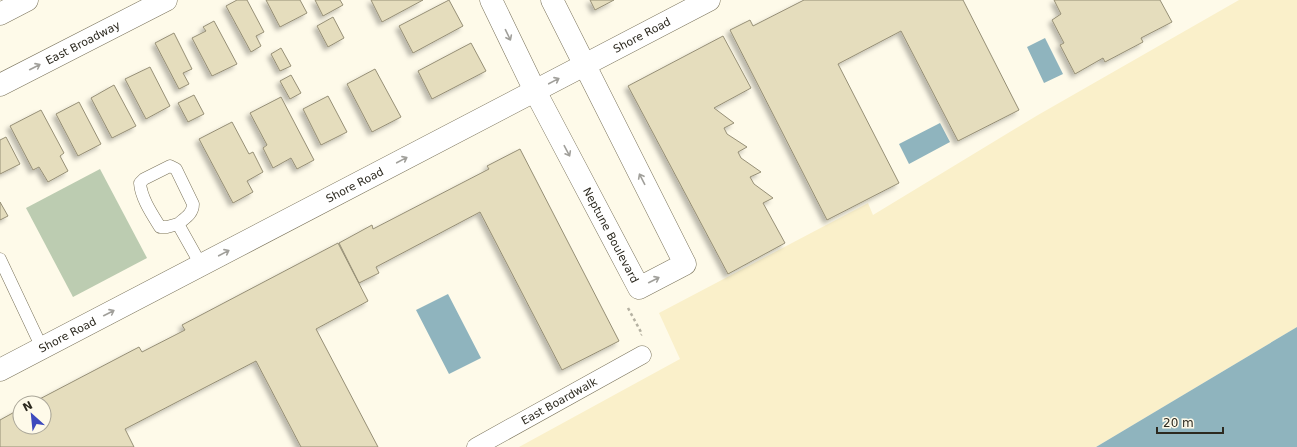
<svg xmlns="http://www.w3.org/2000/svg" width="1297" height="447" viewBox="0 0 1297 447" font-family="'DejaVu Sans',sans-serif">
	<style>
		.green { fill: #bcccb1 }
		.sand { fill: #faf0ca }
		.water { fill: #8fb4be }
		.building { fill: #e5ddbd; stroke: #968f76; filter: url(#shadow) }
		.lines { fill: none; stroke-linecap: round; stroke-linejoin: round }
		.service-casing { stroke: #79725a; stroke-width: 13 }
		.pedestrian-casing { stroke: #79725a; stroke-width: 19 }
		.minor-casing { stroke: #79725a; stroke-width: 23 }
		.path { stroke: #b5b1a2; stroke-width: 2.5; stroke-dasharray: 3 3; stroke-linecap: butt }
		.service { stroke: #fff; stroke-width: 12 }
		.pedestrian { stroke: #fff; stroke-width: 18 }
		.minor { stroke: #fff; stroke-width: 22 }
		.oneway { stroke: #a09f9a }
		.labels { text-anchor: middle; stroke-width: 3.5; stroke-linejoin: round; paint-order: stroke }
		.street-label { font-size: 11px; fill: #2c291f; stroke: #fefae9 }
	</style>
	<defs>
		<filter id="shadow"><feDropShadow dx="-3.5" dy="3.5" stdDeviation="2" flood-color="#0004"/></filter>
	</defs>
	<rect width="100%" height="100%" fill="#fefae9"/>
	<!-- green -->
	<path class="green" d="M100,169L147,258L73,297L26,208Z"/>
	<!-- sand -->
	<path class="sand" d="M1239,0H1297V327L1096,447H519L680,359L659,313L868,203L873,215L1038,115Z"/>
	<!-- water -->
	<path class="water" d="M1045,38L1063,74L1044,83L1027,47Z
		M940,123L950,142L909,164L899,144Z
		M448,294L481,358L449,374L416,310Z
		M1297,327V447H1096Z"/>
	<!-- building -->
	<path class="building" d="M237,0H247L264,32L256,36L261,46L251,52L226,6Z
		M266,0H300L307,13L280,27Z
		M315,0H340L343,5L323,16Z
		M371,0H423L382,22Z
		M449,0L463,26L413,53L399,26Z
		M590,0H614L595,10Z
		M804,0H963L1019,110L958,141L901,31L838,64L899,183L827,220L730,30L750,20L753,26Z
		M1054,0H1160L1172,22L1141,38L1143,42L1105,62L1103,58L1075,74L1060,45L1064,43L1052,20L1061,14Z
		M333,17L344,38L328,47L317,26Z
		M214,21L237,64L212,76L192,38L206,31L203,27Z
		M174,33L192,69L183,73L189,84L179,89L155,43Z
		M723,36L751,88L714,108L734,123L724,128L727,134L747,147L738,152L741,158L761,172L750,177L754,184L773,198L763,203L785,243L728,274L628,86Z
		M471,43L486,71L432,99L418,71Z
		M281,48L291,66L280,71L271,54Z
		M150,67L170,106L146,119L125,79Z
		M375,69L401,117L372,132L347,84Z
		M291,75L301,93L290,99L280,81Z
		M114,85L136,126L112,138L91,98Z
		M194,95L204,114L188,122L178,103Z
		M328,96L347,132L321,145L303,109Z
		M281,97L314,160L297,169L291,158L273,168L263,148L267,145L250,113Z
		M79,102L101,144L78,156L56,114Z
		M41,110L64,153L60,156L68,171L48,182L39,167L33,170L10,126Z
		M232,122L249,154L253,152L263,172L247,181L253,192L233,203L199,139Z
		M6,137L20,164L0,174V140Z
		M520,149L619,341L562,370L480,212L376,267L379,273L359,283L339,243L372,225L373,229L489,169L487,166Z
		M0,202L8,216L0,220Z
		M338,243L368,301L316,329L378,447H301L256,361L125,429L134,447H0V420L20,409V427H44V403H32L139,347L142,352L185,330L182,325Z"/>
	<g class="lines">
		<!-- service casing -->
		<g class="service-casing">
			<path id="service" d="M178,224C185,218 193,214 193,204L176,169L170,166L144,179L140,183C141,198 152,214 160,227H167L178,224L201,265
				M0,259L42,348"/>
		</g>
		<!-- pedestrian casing -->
		<g class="pedestrian-casing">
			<g id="pedestrian">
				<path id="s1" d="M476,447L642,355"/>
			</g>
		</g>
		<!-- minor casing -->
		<g class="minor-casing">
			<g id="minor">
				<path id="s2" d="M491,0L535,91L639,288L685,264L552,0"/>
				<path d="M0,14L27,0"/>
				<path id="s3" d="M0,85L166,0"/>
				<path id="s4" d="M0,370L709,0"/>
			</g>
		</g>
		<!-- path -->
		<path class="path" d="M628,308L642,334L641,335"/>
		<!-- service -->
		<use href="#service" class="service"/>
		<!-- pedestrian -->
		<use href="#pedestrian" class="pedestrian"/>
		<!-- minor -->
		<use href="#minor" class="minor"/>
	</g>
	<!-- one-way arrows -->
	<defs><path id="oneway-shaft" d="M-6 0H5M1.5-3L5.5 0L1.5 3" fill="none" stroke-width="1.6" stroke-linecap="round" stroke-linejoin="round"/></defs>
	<g class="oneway">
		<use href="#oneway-shaft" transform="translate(508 35) rotate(64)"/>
		<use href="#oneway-shaft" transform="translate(35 67) rotate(-27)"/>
		<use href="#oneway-shaft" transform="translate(554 81) rotate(-28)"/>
		<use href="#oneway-shaft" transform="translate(567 151) rotate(62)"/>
		<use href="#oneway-shaft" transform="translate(402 160) rotate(-28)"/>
		<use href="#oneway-shaft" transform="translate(642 179) rotate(-117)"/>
		<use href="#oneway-shaft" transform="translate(224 253) rotate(-28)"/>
		<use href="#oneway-shaft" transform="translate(654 280) rotate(-27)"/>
		<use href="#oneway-shaft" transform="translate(109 313) rotate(-27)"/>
	</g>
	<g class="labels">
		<!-- street labels -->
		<g class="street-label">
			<text dy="4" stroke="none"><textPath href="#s4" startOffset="724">Shore Road</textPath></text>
			<text dy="4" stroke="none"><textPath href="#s3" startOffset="93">East Broadway</textPath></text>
			<text dy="4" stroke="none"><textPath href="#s4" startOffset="400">Shore Road</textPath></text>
			<text dy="4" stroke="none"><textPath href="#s2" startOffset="264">Neptune Boulevard</textPath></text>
			<text dy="4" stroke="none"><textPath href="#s4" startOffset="76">Shore Road</textPath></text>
			<text dy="4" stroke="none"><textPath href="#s1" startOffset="95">East Boardwalk</textPath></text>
		</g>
	</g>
	<!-- north arrow -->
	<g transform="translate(32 415) rotate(333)"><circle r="19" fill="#fefae9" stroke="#aaa698"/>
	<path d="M0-3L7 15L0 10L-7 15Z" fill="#3d4abd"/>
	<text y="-6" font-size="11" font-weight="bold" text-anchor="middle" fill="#2c291f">N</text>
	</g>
	<!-- scale -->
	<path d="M1157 427v6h66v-6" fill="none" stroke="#2c291f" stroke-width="2"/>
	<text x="1163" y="427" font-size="12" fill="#2c291f" stroke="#fefae9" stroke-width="3" paint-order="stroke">20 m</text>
</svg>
